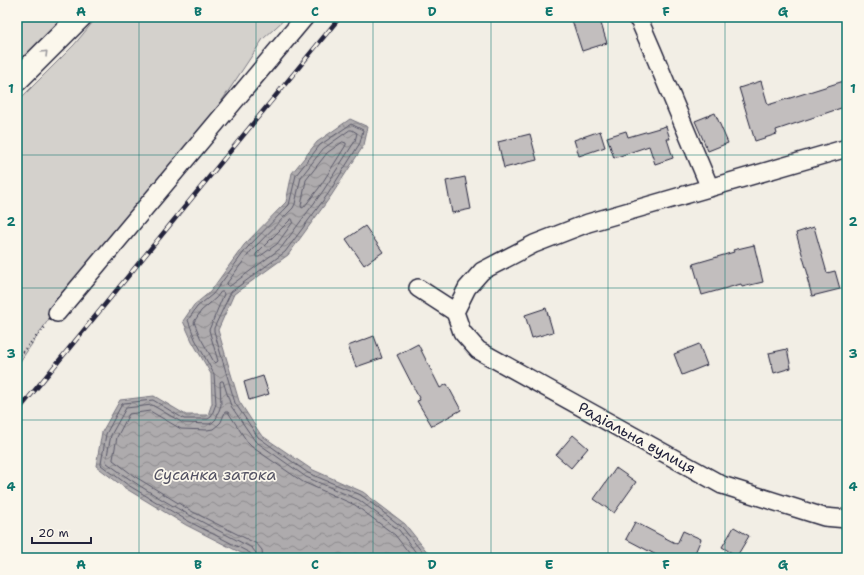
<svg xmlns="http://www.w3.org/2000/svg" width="864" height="575" viewBox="0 0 864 575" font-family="'Shantell Sans',sans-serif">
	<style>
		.grass { fill: #d4d1cc; stroke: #7b7a84 }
		.water { fill: url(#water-waves); stroke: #76747f }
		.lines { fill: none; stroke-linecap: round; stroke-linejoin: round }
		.shore { stroke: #5a5969; stroke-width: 1 }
		.building { fill: #c2bebe; stroke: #22223b }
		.minor-casing { stroke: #22223b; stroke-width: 20 }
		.tertiary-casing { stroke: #22223b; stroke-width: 25 }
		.path { stroke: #22223b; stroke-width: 2.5; stroke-dasharray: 1 3; stroke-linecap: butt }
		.minor { stroke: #fbf7ec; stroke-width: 17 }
		.tertiary { stroke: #fbf7ec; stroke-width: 22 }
		.rail-casing { stroke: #22223b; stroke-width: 4.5 }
		.rail { stroke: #fbf7ec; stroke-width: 3; stroke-dasharray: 9; stroke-linecap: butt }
		.oneway { stroke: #99979c }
		.grid { fill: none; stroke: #0f766e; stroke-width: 1; stroke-opacity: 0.55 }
		.labels { text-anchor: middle; stroke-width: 3.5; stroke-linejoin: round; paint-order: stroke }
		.street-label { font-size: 15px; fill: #22223b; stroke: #fbf7ec }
		.water-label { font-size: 16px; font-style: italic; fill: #535263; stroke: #fbf7ec }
		.neatline { fill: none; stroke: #0f766e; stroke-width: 1.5 }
		.grid-label { font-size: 13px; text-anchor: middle; font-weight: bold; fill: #0f766e }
	</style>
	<defs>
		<pattern id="water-waves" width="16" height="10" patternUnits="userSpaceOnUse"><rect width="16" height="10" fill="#aeabad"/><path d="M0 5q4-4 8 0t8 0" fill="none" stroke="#8d8b8e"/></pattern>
	</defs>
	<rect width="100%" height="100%" fill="#f2eee5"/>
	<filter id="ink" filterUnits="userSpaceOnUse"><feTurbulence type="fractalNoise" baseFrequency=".025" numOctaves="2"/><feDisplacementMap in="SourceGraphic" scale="8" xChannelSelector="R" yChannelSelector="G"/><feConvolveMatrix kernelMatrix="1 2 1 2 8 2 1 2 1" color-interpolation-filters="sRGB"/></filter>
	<g filter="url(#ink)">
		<!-- grass -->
		<path class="grass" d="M25,17H63L17,63V28Z
			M97,17H287L263,39L215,111L164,178L59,304L17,366V102L74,45Z"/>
		<!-- water -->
		<path class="water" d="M350,119L368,127L364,145L331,196L288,255L234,294L218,330L239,401L261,435L311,469L363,492L405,524L432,558H251L186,525L125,488L96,466L102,432L120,400L154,396L186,415H208L212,403L211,374L192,341L183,321L194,305L210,292L244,245L286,202L292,173L317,142Z"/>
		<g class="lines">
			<!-- shore -->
			<path class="shore" d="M350,130H352L357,133L355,141L323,191L281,248L230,286H228L227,283L251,251L293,208L295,204L301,177L323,149Z
				M343,142L346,143V145L319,188L304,207L302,208L301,206L306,180L327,153Z
				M292,219L293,221V222L277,244L259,257H256V254L290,220Z
				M221,292H223L224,294L209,330L218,361L217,362L215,363L214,362L200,337L194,322L201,311L216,298Z
				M252,558V555L250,553L188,521L128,485L101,465V464L106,434L122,404L124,403L153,400L184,419H208L211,417L216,404L214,374L195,339L188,320L197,307L213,294L247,248L289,205L296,175L320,145L351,124L363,130L360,143L328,194L285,252L231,292L214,328V331L235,403L258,437L308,473L361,495L402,527L427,558
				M257,558L256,553L252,548C202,522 152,497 107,463L106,461L111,435L126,408L152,405L183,423L210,424L213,422L216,419L221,405L220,382L221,381H223L231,406L255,441L306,477L359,500L399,530L420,558
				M263,558L262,550L257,544L193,512L134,476L113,460V459L117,437L129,414L150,411L181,429L207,430L213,429L218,425L221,422L225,412H228L248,443L252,447L303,482L355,505L395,535L413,558"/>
		</g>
		<!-- building -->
		<path class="building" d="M571,17H599L607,43L582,51Z
			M847,80V106L776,130L777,134L755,141L739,88L761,81L768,105Z
			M715,113L728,143L708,151L695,121Z
			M666,126L670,139H667L673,158L655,164L649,146L614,158L607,137L626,131L628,137Z
			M600,131L605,147L579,156L574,140Z
			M530,134L537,160L504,168L498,142Z
			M465,177L471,209L452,213L446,181Z
			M365,226L383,252L364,265L346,239Z
			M814,227L827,273L835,271L840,289L812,296L807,278H809L796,233Z
			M754,245L763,282L742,287L741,284L702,295L693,264L734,252L733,250Z
			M546,308L553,332L532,338L525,315Z
			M374,336L382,358L356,367L348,346Z
			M418,344L440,388L447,384L461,410L432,426L417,401L420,400L397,355Z
			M699,344L707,365L682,375L674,354Z
			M787,349L791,368L774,373L769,353Z
			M263,376L269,394L249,400L244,382Z
			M573,435L588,448L571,468L556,455Z
			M616,468L636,482L614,513L594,499Z
			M635,522L677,544L683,531L701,539L695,553L704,558H662L626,539Z
			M734,527L749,536L737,556L722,547Z"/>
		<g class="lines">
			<!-- minor casing -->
			<g class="minor-casing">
				<path id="minor" d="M636,17L640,22L653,52L710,188
					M418,288L455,312L462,332L478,350L722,485L824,517L847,519
					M455,312L467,288L482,271L534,244L588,223L847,148
					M57,313L305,17"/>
			</g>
			<!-- tertiary casing -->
			<g class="tertiary-casing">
				<path id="tertiary" d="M17,80L80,17"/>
			</g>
			<!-- path -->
			<path class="path" d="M17,358L46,326
				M67,558L68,555L72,558"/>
			<!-- minor -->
			<use href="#minor" class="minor"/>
			<!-- tertiary -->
			<use href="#tertiary" class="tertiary"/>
			<!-- rail casing -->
			<g class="rail-casing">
				<path id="rail" d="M17,412L340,17"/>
			</g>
			<!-- rail -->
			<use href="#rail" class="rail"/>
		</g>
		<!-- one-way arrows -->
		<defs><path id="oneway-chevron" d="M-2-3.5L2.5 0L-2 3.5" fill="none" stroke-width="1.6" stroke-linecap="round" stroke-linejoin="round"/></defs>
		<use class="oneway" href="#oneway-chevron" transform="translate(45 53) rotate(-45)"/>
	</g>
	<!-- grid -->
	<path class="grid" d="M139,17V558M256,17V558M373,17V558M491,17V558M608,17V558M725,17V558M17,155H847M17,288H847M17,420H847"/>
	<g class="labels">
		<!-- street labels -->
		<g class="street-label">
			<text transform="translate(637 438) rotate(29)" y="5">Радіальна вулиця</text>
		</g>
		<!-- water labels -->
		<g class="water-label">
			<text x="215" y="480">Сусанка затока</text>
		</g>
	</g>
	<!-- margin -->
	<rect width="864" height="575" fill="none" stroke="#fbf7ec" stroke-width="44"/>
	<!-- scale -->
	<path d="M32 537v6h59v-6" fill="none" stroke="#22223b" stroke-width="2"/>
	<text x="38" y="537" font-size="12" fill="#22223b" stroke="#fbf7ec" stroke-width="3" paint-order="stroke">20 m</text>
	<rect x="22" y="22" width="820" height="531" class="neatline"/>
	<g class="grid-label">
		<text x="81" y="16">A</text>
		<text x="198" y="16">B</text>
		<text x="315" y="16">C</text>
		<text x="432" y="16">D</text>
		<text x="549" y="16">E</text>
		<text x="666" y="16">F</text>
		<text x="783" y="16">G</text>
		<text x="11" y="93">1</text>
		<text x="853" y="93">1</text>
		<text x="11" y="226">2</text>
		<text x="853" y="226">2</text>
		<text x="11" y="358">3</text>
		<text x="853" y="358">3</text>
		<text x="11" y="491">4</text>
		<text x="853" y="491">4</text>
		<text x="81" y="569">A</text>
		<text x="198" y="569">B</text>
		<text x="315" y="569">C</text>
		<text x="432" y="569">D</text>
		<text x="549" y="569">E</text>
		<text x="666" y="569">F</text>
		<text x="783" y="569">G</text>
	</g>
</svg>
